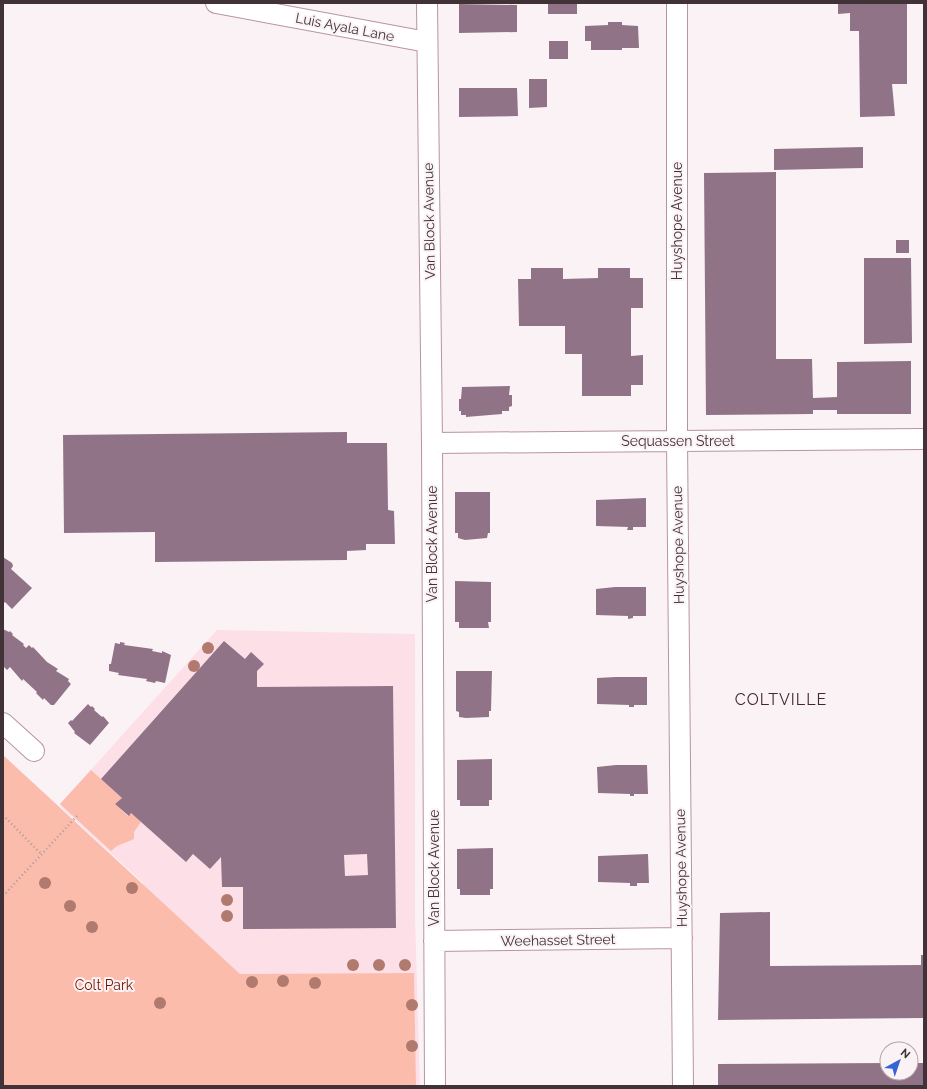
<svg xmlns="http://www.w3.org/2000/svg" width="927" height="1089" viewBox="0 0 927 1089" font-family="Raleway,sans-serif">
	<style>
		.built { fill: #fddfe8 }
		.green { fill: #fcbcac }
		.building { fill: #917388; fill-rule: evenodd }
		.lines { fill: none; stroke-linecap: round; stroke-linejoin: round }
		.minor-casing { stroke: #b994a0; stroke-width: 22 }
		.path { stroke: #a79ca0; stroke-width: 2.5; stroke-dasharray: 1 3; stroke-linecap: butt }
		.minor { stroke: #fff; stroke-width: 20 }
		.tree { fill: #b07a6f }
		.labels { text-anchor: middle; stroke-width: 4; stroke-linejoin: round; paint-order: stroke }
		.street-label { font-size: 14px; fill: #413237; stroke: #fbf2f5 }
		.park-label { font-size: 14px; fill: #721701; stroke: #fbf2f5 }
		.quarter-label { font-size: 16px; letter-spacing: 1px; fill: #442631; stroke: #fbf2f5 }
	</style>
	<rect width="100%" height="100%" fill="#fbf2f5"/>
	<!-- built -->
	<path class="built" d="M217,630L415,634V918L420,1086H153L143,883L61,807L60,804Z"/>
	<!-- green -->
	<path class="green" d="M3,755L240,974L414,973L416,1086H3Z
		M91,770L122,798L115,804L128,816L131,813L141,822L134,832V839L117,846L111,851L60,804Z"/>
	<!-- building -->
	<path class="building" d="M548,3H577V14H548Z
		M838,3H907V84H892L895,116L860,117L859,31H850V13L838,14Z
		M459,4L517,5V32L459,33Z
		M608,22H622V25L638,26L639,48H622V50H591V41H585V26L608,25Z
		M549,41H568V59H549Z
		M529,79H547V107L529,108Z
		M459,88H517L518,116L459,117Z
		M863,147V168L774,170V149Z
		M776,172V359H812L813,398L837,397V362L911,361V414H837V410H813V414L706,415L704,173Z
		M896,240H909V253H896Z
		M864,258H911L912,343L864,344Z
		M531,268H563V279L598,278V268H630V278H643V308H631V356L643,355V385H631V396H582V354H565V326H519L518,279H531Z
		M510,386L509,395H512V406L509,407V411H502V414L466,417V415H461V411H459V399H461L462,387Z
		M347,432V443H387L388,510L394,511L395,544H366V550L347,551V560L155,562V532L64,533L63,435Z
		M455,492H490V533H488L487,538L465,540L458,538V533H455Z
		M646,498V527H633V530H627L628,527L596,526V500Z
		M3,557L12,563L13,566L11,569L32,588L12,609L5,602L3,604Z
		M455,581L491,582V622H488L489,628H459V622H455Z
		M615,587H646V616H633V618L628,619V616L596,615V589Z
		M3,629L9,632L10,631L13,634L12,635L24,644L23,645L26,648L29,645L32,648L33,647L47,662L58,669L56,671L69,679L68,681L71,684L54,705H51L44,698L43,700L36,693L37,692L23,679L22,681L10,667L7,670L3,666Z
		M224,641L245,659L251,652L264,664L257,671V687L393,686L396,928L243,929V887H222L221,857L210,869L193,854L186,862L131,813L129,816L115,804L122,798L101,779ZM367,854L368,875L345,876L344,855Z
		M120,642L125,643L124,645L153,649L152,651L162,653V651L171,655L165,683L156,681L155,683L146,681L147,679L118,675L119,673L109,671V664H111L115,643L120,644Z
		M456,671H492L491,711H489V717L466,718L459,717V712L456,711Z
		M616,677H647V705H634V707H629V705L597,704V678Z
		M88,704L91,707L92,706L95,709L94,710L102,717L103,716L109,723L90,745L74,733L75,732L68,723L71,720L72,721Z
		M492,759V800H489V806H460V800H457V760Z
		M616,765H647L648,794H634V796H630V794L598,793L597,767Z
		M493,848V889H490V895H460V889H457V849Z
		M648,854L649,883H637V886H630V883L598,882V856Z
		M770,912V966L921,965V955H924V1018L718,1020L720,913Z
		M887,1063V1073H911V1063H924V1086H718V1064Z"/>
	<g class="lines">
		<!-- minor casing -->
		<g class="minor-casing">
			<path id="minor" d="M216,3L427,42
				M427,3L432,443L435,1086
				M677,3V441L683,1086
				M432,443L924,439
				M3,723L34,751
				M434,941L682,938"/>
		</g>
		<!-- path -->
		<path class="path" d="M3,815L42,855
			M3,896L77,816"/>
		<!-- minor -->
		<use href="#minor" class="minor"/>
	</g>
	<!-- trees -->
	<g class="tree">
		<circle cx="208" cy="648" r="6"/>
		<circle cx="194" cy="666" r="6"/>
		<circle cx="45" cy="883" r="6"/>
		<circle cx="132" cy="888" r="6"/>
		<circle cx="227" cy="900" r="6"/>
		<circle cx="70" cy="906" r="6"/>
		<circle cx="227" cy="916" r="6"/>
		<circle cx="92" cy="927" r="6"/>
		<circle cx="353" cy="965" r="6"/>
		<circle cx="379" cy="965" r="6"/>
		<circle cx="405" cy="965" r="6"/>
		<circle cx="283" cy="981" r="6"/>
		<circle cx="252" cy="982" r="6"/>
		<circle cx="315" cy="983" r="6"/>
		<circle cx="160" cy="1003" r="6"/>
		<circle cx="412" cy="1005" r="6"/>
		<circle cx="412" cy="1046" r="6"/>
	</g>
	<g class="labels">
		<!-- street labels -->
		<g class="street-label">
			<text transform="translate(345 27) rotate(11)" y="5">Luis Ayala Lane</text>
			<text transform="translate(429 221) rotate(-91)" y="5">Van Block Avenue</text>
			<text transform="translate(677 221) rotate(-90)" y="5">Huyshope Avenue</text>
			<text x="678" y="446">Sequassen Street</text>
			<text transform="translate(432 544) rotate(-90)" y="5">Van Block Avenue</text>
			<text transform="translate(678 545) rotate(-91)" y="5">Huyshope Avenue</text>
			<text transform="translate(434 868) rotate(-90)" y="5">Van Block Avenue</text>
			<text transform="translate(681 868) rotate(-91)" y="5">Huyshope Avenue</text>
			<text transform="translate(558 940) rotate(-1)" y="5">Weehasset Street</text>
		</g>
		<!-- park labels -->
		<g class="park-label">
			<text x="104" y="990">Colt Park</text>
		</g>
		<!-- quarter labels -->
		<g class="quarter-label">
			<text x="781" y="705">COLTVILLE</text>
		</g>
	</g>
	<!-- border -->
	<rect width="927" height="1089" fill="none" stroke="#413237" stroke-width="8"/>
	<!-- north arrow -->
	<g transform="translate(899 1061) rotate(40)"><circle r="19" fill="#fbf2f5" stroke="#b1a5a9"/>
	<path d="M0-3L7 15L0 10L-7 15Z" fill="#3565d4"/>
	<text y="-6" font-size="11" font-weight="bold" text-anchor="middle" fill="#413237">N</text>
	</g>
</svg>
